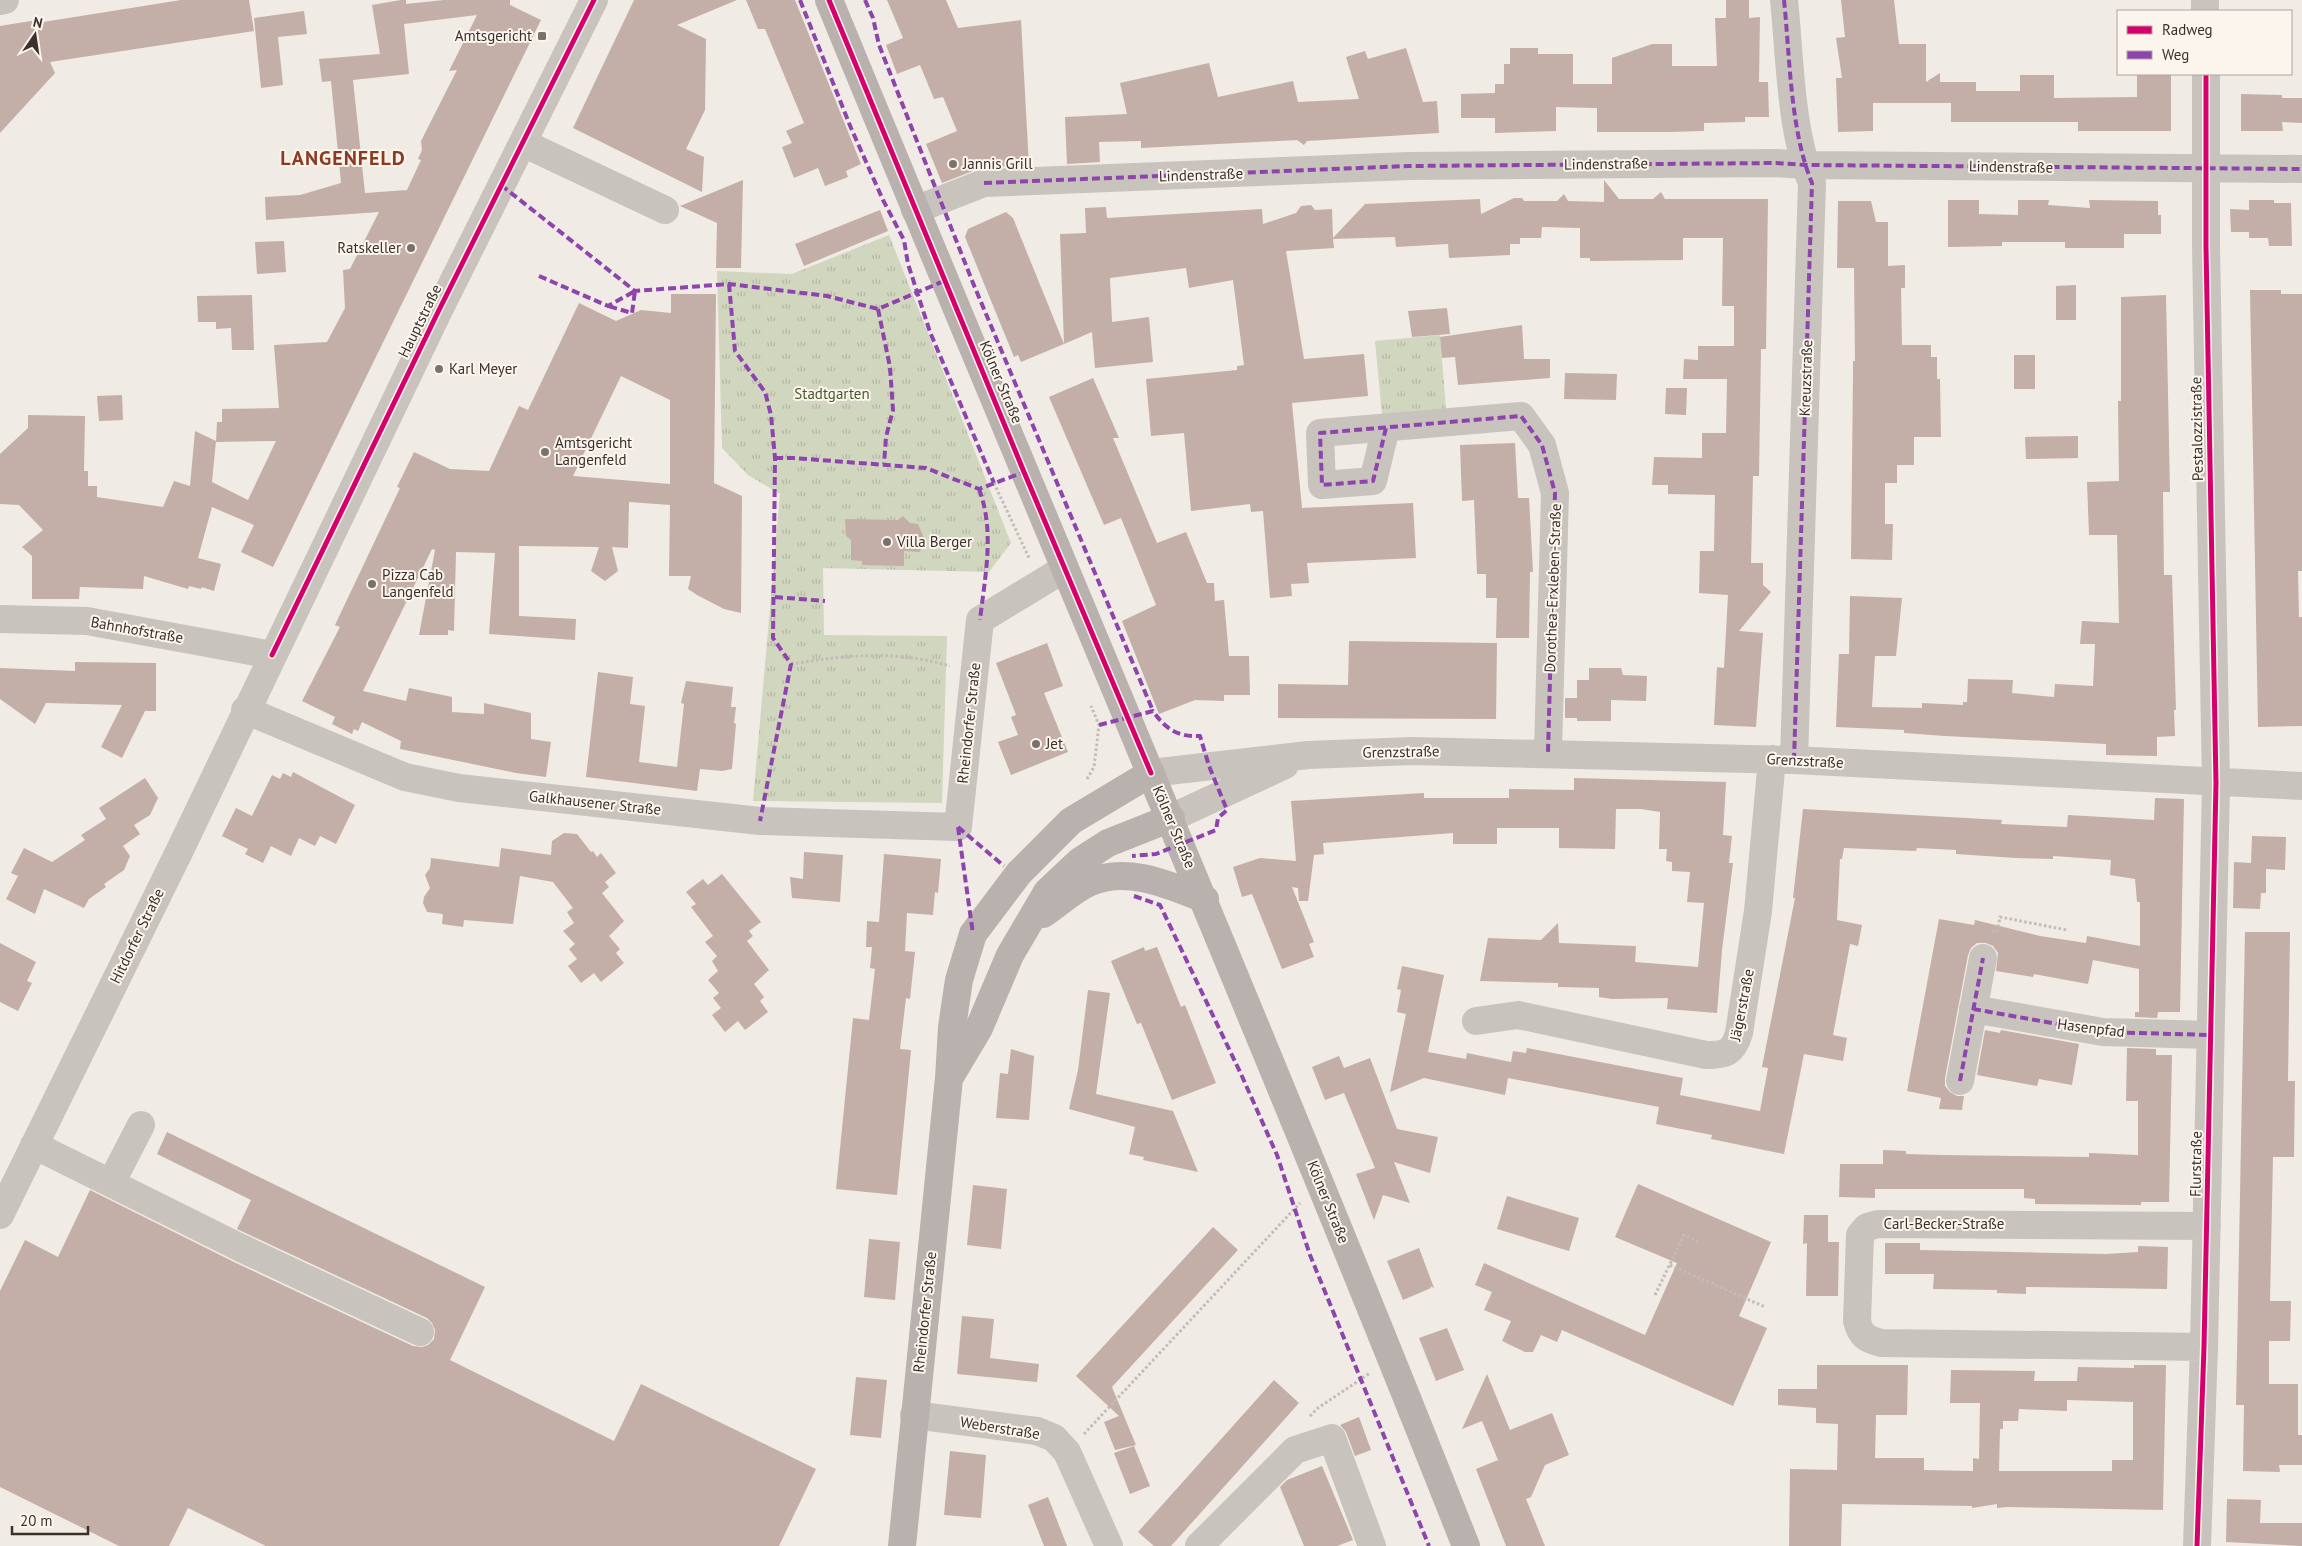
<svg xmlns="http://www.w3.org/2000/svg" width="2302" height="1546" viewBox="0 0 2302 1546" font-family="'PT Sans',sans-serif">
	<style>
		.park { fill: url(#park-tufts) }
		.building { fill: #c3afa7; fill-rule: evenodd }
		.lines { fill: none; stroke-linecap: round; stroke-linejoin: round }
		.path { stroke: #c2bbb6; stroke-width: 3; stroke-dasharray: 2.5 2.5; stroke-linecap: butt }
		.minor { stroke: #c9c3be; stroke-width: 28 }
		.major { stroke: #b8b1ad; stroke-width: 28 }
		.quiet { stroke: #8e44ad; stroke-width: 4; stroke-dasharray: 8 4; stroke-linecap: butt }
		.cycleway-casing { stroke: #fbf5ee; stroke-width: 8 }
		.cycleway { stroke: #d6006c; stroke-width: 5 }
		.poi-dot { fill: #7a716c; stroke: #fbf5ee; stroke-width: 2 }
		.labels { text-anchor: middle; stroke-width: 4; stroke-linejoin: round; paint-order: stroke }
		.poi-label { font-size: 15px; fill: #3b302b; stroke: #fbf5ee; text-anchor: start }
		.street-label { font-size: 15px; fill: #3b302b; stroke: #fbf5ee }
		.park-label { font-size: 15px; fill: #4a5a2e; stroke: #fbf5ee }
		.district-label { font-size: 20px; font-weight: bold; letter-spacing: 1px; fill: #8c3b22; stroke: #fbf5ee }
	</style>
	<defs>
		<pattern id="park-tufts" width="24" height="20" patternUnits="userSpaceOnUse" patternTransform="scale(1.25)"><rect width="24" height="20" fill="#d1d6bf"/><path d="M3 7l-1-3M5 7V3M7 7l1-3M15 17l-1-3M17 17v-4M19 17l1-3" fill="none" stroke="#b4b8a4"/></pattern>
	</defs>
	<rect width="100%" height="100%" fill="#f0ebe5"/>
	<!-- park -->
	<path class="park" d="M889,235L1011,543L989,572L823,568L824,635L947,636L942,803L753,801L780,494L748,475L722,448L717,271L792,274Z
		M1440,335L1446,409L1382,415L1375,341Z"/>
	<!-- building -->
	<path class="building" d="M181,0H249L254,31L50,62L55,73L0,133V26L37,20V23Z
		M401,0H406V4L444,0H510V5L541,20L273,567L241,552L254,525L212,507L198,558L221,564L214,591L202,587L201,589L189,586L188,589L144,576L143,589L80,587L79,599H32V556L22,547L43,530L19,505L0,504V454L28,428V415L85,416L84,471H88V486H97V497L163,507L174,481L190,486L195,431L216,441L212,482L248,500L276,441L216,442L217,422H222V409L279,408L274,345L327,342L345,308L343,270L350,269L379,212L266,220L265,197L300,195L341,183L331,81L322,82L319,59L380,54L372,5ZM477,15L449,71L457,70L421,141L422,150L418,159L421,160L407,190L365,193L353,80L409,74L404,24Z
		M634,0H737L677,25L706,39L705,110L686,149L704,157L702,192L573,128Z
		M746,0H795L861,164L846,171L848,177L825,186L818,168L794,178L782,147L792,143L786,131L804,123L765,29H758Z
		M887,0H946L958,28L1021,20L1029,166L983,167L942,183L926,144L957,131L943,97L934,99L920,65L897,74L886,45L903,38Z
		M1726,0H1749V18L1760,17L1759,82H1768L1769,117H1745V122L1704,123V131L1668,132H1597V108L1556,107V131L1495,133V118H1461V94L1495,93V84H1504V64H1510V48H1538V54H1573V84H1612V58L1652,44H1672V66H1717L1715,18H1726Z
		M1841,0H1894L1899,44H1926V82L1940,73V82H1976V91H2020V75H2054V98L2137,97V74H2171V131H2078V122H1951V103H1873V131L1838,132L1836,78H1842L1836,38L1845,37Z
		M304,11L307,34L278,37L283,85L261,88L254,18Z
		M1406,48L1423,102L1437,101L1439,133L1307,141L1304,145L1297,140L1141,148V141L1099,142L1100,162L1067,164L1065,117L1127,114L1120,83L1209,63L1218,97L1293,81L1298,102L1359,99L1346,57L1365,51L1368,59Z
		M2241,94L2282,95V98H2302V123L2282,122L2283,131H2241Z
		M743,180L741,268H716L717,223L680,206Z
		M1604,180L1619,199H1653L1661,192L1665,199H1768L1766,349H1761L1759,476H1753L1751,563H1763V585L1771,592L1739,631L1763,633L1756,727L1714,725L1717,667L1724,668L1728,595L1699,593L1700,551H1714L1715,495L1668,494V485H1652L1654,457L1702,458V433H1726L1727,379H1683L1684,359L1698,360V346H1734V306H1722L1723,238H1683V260L1590,261V258H1580V228L1542,227L1541,238H1520V244H1510V255L1449,258L1448,244L1396,247L1395,237L1333,239L1334,248L1286,251L1304,359L1364,354L1368,396L1292,403L1302,508L1413,503L1416,558L1307,563L1309,583L1291,584L1292,596L1270,598L1263,511L1251,512L1250,504L1191,511L1184,433L1151,436L1146,379L1237,370V366L1244,365L1233,280L1189,288L1186,268L1110,278L1112,322L1149,317L1153,362L1095,368L1092,332L1064,344L1060,234L1086,233L1085,208L1106,207L1107,218L1262,209L1263,224L1296,213L1301,206L1311,205L1315,210L1332,209L1333,238L1365,204L1480,199L1481,214L1514,198H1522L1524,201H1557L1564,194L1568,201L1604,202Z
		M1948,200H1979V214L2018,215V200H2049L2048,205L2090,208L2089,200L2158,201V215H2161V234H2124V248H2065V242H2002V246L1948,247Z
		M2249,200H2274V203H2291L2292,246H2269L2268,238H2249V232H2231L2230,209L2249,210Z
		M1838,201H1871L1876,222H1888V266L1905,265V288H1901L1902,345H1931V357H1937V379H1940L1941,437H1914V465H1897V483H1885V524H1893L1892,560L1851,559L1853,375V361H1855L1854,268H1837Z
		M880,210L888,231L804,266L795,244Z
		M1006,212L1013,218L1064,344L1021,362L1018,355L1014,357L965,237L968,229Z
		M284,241L286,272L257,274L255,242Z
		M2076,285V320H2056V286Z
		M2250,290H2281V294H2302V571H2298L2299,617H2302V726L2258,727Z
		M671,294H716L714,483L742,496L741,613L724,609L697,595L688,589L691,576H669L670,505L629,502L628,548L612,547L618,571L605,581L591,571L599,547L519,546V616L576,619L575,640L489,634L495,553L456,552L454,631L448,630V635H419L435,550L432,549L363,691L406,701L409,688L452,697V712L484,714V703L531,713V739L551,742L546,777L516,773L400,749L401,741L362,722L358,731L354,729L352,734L332,724L335,717L302,701L340,627L335,625L400,488L397,487L414,452L450,469L489,471L519,406L528,410L579,303L616,321L641,310L671,313ZM621,376L670,400V484L573,476Z
		M252,295L254,350H232L231,328L216,329V322H198L197,296Z
		M2166,295L2170,492H2163L2164,575H2172L2176,710H2174L2175,736L2157,737V756L2106,755V744L1945,736L1904,733V730L1836,727L1839,654H1849L1850,596L1902,598L1896,656H1875L1872,707L1922,708V703L1963,705V702H1967L1968,679L2013,680L2012,693L2054,697L2055,684L2093,686L2095,644H2080L2082,621L2119,623L2117,535H2089L2087,482L2119,481L2118,401H2121V297Z
		M1447,308L1450,334L1412,337L1408,311Z
		M1522,325L1524,359H1550V378L1458,385L1455,357L1442,358L1440,337Z
		M2014,355H2035V389H2014Z
		M1565,373L1617,374L1616,400L1564,399Z
		M1093,378L1119,438H1113L1157,543L1186,532L1207,583H1214L1215,601L1224,600L1229,656H1249L1250,695H1224V701L1195,700L1159,714L1122,621L1156,605L1121,518L1104,525L1049,397Z
		M1666,388H1687L1686,415L1665,414Z
		M122,395L123,420L99,421L97,396Z
		M2078,436V458L2026,459L2025,437Z
		M1515,443L1518,498H1529L1533,572H1530L1529,638H1496L1497,598H1486V574H1477L1474,500L1462,501L1460,445Z
		M903,516L910,523L918,524L924,538L920,552L904,551V566L862,565V561L851,560V540L846,536L845,519L898,520Z
		M1349,641L1497,643L1496,719L1278,718V684L1348,685Z
		M1047,643L1063,686L1044,693L1068,752L1011,775L998,742L1018,735L1011,717L1016,715L996,663Z
		M75,662L156,663V711H145L122,758L101,747L122,705L46,703L35,724L0,699V668L75,671Z
		M1589,668H1621L1623,675L1647,676L1646,701L1611,700V721H1577V718H1565V698H1577V680H1589Z
		M598,672L633,677L630,704L645,706L639,762L677,767L684,704L681,703L686,681L733,687L731,707H736L734,723L736,724L732,769L722,771L700,769L697,791L586,777Z
		M293,772L355,805L336,844L320,836L315,846L299,838L291,856L271,846L263,863L245,854L248,849L222,836L236,808L252,816L272,775L280,779L283,773L291,777Z
		M145,778L158,798L150,815L134,825L140,834L123,846L130,856L124,870L104,884L106,887L89,899L84,908L44,889L35,914L6,899L18,876L11,873L24,848L52,862L85,840L81,835L106,819L99,808Z
		M1574,778L1726,782L1723,835L1732,836L1729,863H1733L1722,950L1717,1013L1667,1009L1668,998L1612,999L1599,997V988L1558,987V983L1480,981L1488,938L1541,940L1558,923L1559,943L1636,946L1635,962L1698,967L1704,903L1687,902L1690,872L1672,871V862L1666,861L1667,849H1659L1660,812L1641,809H1616L1615,849L1559,848V828H1497V844H1453V833L1323,843L1324,854L1314,855L1308,901H1299L1298,888L1292,887L1314,942L1309,944L1314,957L1282,969L1252,894L1242,897L1233,867L1260,858L1296,861L1291,801L1424,793V798H1509V789L1574,790Z
		M2155,798L2184,799L2180,1012H2158L2157,1018L2135,1017V1012H2139V969L2093,960L2088,984L2034,974L2033,977L1996,971L1998,953L1993,946L1986,943H1977L1971,948L1968,955L1945,1078V1086L1950,1092L1957,1096H1964L1962,1110L1939,1109L1941,1098L1907,1091L1939,919L1974,925L1975,920L2040,936L2086,943L2087,936L2140,946V902H2137L2135,879L2110,875L2111,860L2053,856V859L2016,858L1956,854V850L1917,848L1916,851L1844,848L1842,859H1840L1837,920L1862,925L1858,946L1850,944L1833,1035L1847,1038L1843,1061L1804,1054L1784,1154L1711,1139L1712,1135L1656,1124L1659,1107L1508,1078L1505,1095L1424,1078L1390,1092L1406,1014L1397,1012L1401,990L1397,989L1402,966L1444,975L1428,1052L1466,1059L1467,1053L1511,1062L1513,1051L1526,1053L1527,1048L1683,1078L1680,1095L1760,1111L1768,1068L1762,1067L1795,898H1793L1803,809L2002,820L2001,824L2067,827L2068,815L2154,820Z
		M564,833L577,834L591,852L593,851L597,857L601,853L616,873L605,882L609,887L602,893L624,921L609,936L620,949L616,953L624,963L601,982L594,973L581,983L568,966L577,959L569,949L575,944L563,931L574,923L567,912L573,908L553,882L520,876L513,924L464,920L463,927L442,924L443,914L427,912L423,903L424,897L430,888L425,875L430,868L431,858L499,867L501,848L551,855L552,841Z
		M2252,836L2286,837L2285,870L2266,869V893H2261L2260,909L2233,908L2234,862L2251,863Z
		M804,852L843,855L840,902L792,898L790,877L803,879Z
		M884,854L941,859L938,893L935,892L933,915L907,913L905,951L915,952L910,999L906,998L900,1049L911,1050L897,1195L836,1189L853,1018L869,1020L875,969L870,968L872,947H866L867,921L879,922Z
		M722,874L761,922L749,931L753,936L747,941L769,970L754,984L764,997L760,1001L768,1012L745,1030L738,1021L725,1032L712,1015L721,1008L713,998L719,993L708,980L718,971L712,961L717,956L705,942L713,936L691,907L696,904L686,892L703,879L708,885Z
		M2245,932H2290L2288,1081H2295L2294,1157H2273L2270,1301H2291L2290,1341H2269V1384H2298V1435H2302V1465H2279L2280,1472L2243,1471L2244,1405H2236Z
		M0,943L36,962L27,981L32,983L18,1011L0,1002Z
		M1144,947L1145,951L1157,947L1181,1007L1185,1005L1216,1083L1172,1100L1141,1023L1137,1024L1111,961Z
		M1088,990L1110,993L1096,1094L1173,1111L1198,1172L1143,1160L1144,1157L1129,1154L1135,1127L1069,1109L1078,1070Z
		M1985,1030L2000,1033L2001,1030L2079,1044L2072,1085L2039,1079L2037,1086L1977,1075Z
		M2127,1048L2156,1049V1055H2172L2169,1202H2141V1205L2035,1204V1199L2024,1198V1189H1875V1198L1839,1197L1840,1164H1883V1150L1906,1151V1154L1942,1155L2089,1157V1153L2138,1155V1101H2126Z
		M1011,1049L1034,1056L1029,1120L996,1118L1000,1073L1008,1074Z
		M1339,1056L1344,1068L1370,1058L1397,1129L1438,1137L1430,1173L1394,1162L1410,1203L1383,1195L1374,1220L1356,1174L1375,1168L1344,1093L1325,1100L1312,1067Z
		M167,1132L485,1287L450,1360L614,1441L641,1384L816,1469L779,1546H266L188,1508L169,1546H119L0,1487V1291L25,1240L58,1257L90,1190L234,1262L413,1346L422,1347L428,1345L434,1339L435,1330L432,1323L427,1318L237,1229L251,1200L157,1154Z
		M1638,1184L1771,1242L1739,1316L1767,1328L1733,1406L1562,1330L1557,1342L1541,1335L1533,1352H1525L1502,1341L1511,1321L1484,1310L1492,1292L1475,1285L1484,1263L1645,1335L1677,1263L1615,1237Z
		M973,1185L1007,1189L1001,1249L967,1245Z
		M1507,1196L1579,1218L1569,1251L1497,1229Z
		M1804,1215H1828V1242H1839L1838,1296H1806L1807,1243L1803,1244Z
		M1213,1227L1238,1250L1112,1387L1136,1445L1115,1450L1104,1422L1119,1416L1076,1376Z
		M869,1239L900,1242L895,1300L864,1297Z
		M1885,1243H1920V1250L2106,1254L2138,1252V1246L2168,1247L2167,1289L2026,1287V1294L1997,1293V1290L1933,1289L1934,1274H1885Z
		M1419,1248L1434,1288L1430,1286L1431,1288L1403,1300L1387,1261Z
		M962,1316L994,1319L990,1358L1039,1364L1037,1382L957,1374Z
		M1447,1328L1464,1370L1436,1381L1419,1338Z
		M1817,1365H1908L1907,1415H1876L1875,1458H1924V1470L1973,1471V1458L1979,1459L1980,1403H1950L1951,1370L2035,1371L2034,1381H2077L2078,1367L2134,1368V1365H2166L2163,1510L2008,1507L1997,1508V1504L1972,1508V1506L1842,1504L1841,1546H1789L1790,1469L1837,1470L1838,1424L1816,1423V1408L1778,1405V1389H1817ZM2067,1400L2133,1402V1460H2112V1471H1999L2000,1429H2003V1421H2018L2019,1409L2067,1411Z
		M1487,1374L1510,1430L1552,1413L1569,1455L1545,1465L1531,1497L1526,1499L1545,1546H1506L1476,1469L1498,1460L1482,1421L1462,1429Z
		M856,1377L887,1380L881,1438L850,1435Z
		M1274,1380L1299,1403L1171,1546H1154L1138,1532Z
		M1359,1417L1371,1450L1355,1456L1346,1432L1340,1425Z
		M1134,1446L1150,1486L1130,1494L1114,1453Z
		M950,1451L986,1455L981,1518L944,1515Z
		M1322,1466L1353,1540L1337,1546H1304L1280,1487L1287,1480Z
		M1048,1497L1067,1546H1044L1028,1505Z
		M2227,1499L2261,1500L2260,1523H2302V1546L2226,1542Z"/>
	<g class="lines">
		<!-- path -->
		<path class="path" d="M994,483L1030,560
			M791,664C847,655 895,650 950,666
			M1087,779L1094,767L1099,725L1091,706
			M1992,932H1997L2000,917L2067,930
			M1670,1265L1765,1307
			M1655,1295L1684,1235L1701,1243
			M1310,1416L1318,1408L1370,1373
			M1084,1434L1300,1203"/>
		<!-- minor -->
		<path class="minor" d="M1784,0C1790,57 1790,130 1812,183L1794,760
			M2205,0V11
			M0,1L5,0
			M523,143L665,210
			M915,210L984,183L1409,166L1776,163L1805,165L2302,169
			M1386,428L1373,481L1322,485L1320,433L1521,416L1542,445L1555,493L1548,752
			M0,619L87,621L272,655
			M245,710L405,777L459,788L760,821L958,827L980,620L1064,569
			M1151,773L1308,755L1413,751L1794,760L2302,786
			M1171,818L1285,765
			M1973,1009L2103,1032L2210,1035
			M1476,1021L1518,1015L1706,1055C1726,1055 1733,1053 1739,1033L1758,911L1772,759
			M1960,1081L1983,958
			M34,1145L241,1248L420,1332
			M111,1183L141,1125
			M0,1215L179,852L438,312L594,0
			M2204,1347L1881,1343C1866,1339 1861,1336 1857,1321L1860,1235L1867,1227L1878,1224L2207,1226
			M914,1415L1037,1431L1054,1438L1067,1452L1109,1546
			M1199,1546L1295,1450L1332,1438L1372,1546
			M2197,1546L2204,1347L2216,783L2206,247V74"/>
		<!-- major -->
		<path class="major" d="M829,0C1041,516 1261,1028 1466,1546
			M1043,914C1058,904 1073,890 1088,883C1127,865 1169,885 1205,899
			M951,1075L979,1028L1010,955L1047,892L1080,861L1108,843L1171,818
			M902,1546L949,1078L952,1027L959,980L973,934L1019,873L1071,821L1151,773"/>
		<!-- quiet -->
		<path class="quiet" d="M800,0L851,128L883,200L904,240L908,264L930,332L994,483
			M865,0L873,18L879,45L973,283L1153,711
			M1784,0C1790,57 1790,130 1812,183L1794,760
			M984,183L1409,166L1776,163L1805,165L2302,169
			M501,185L635,291L729,284L827,296L878,309L944,281
			M539,276L608,306L635,291L632,313L608,306
			M729,284L735,351L765,392L771,415L775,458L773,638L791,664L760,821
			M878,309L890,367L893,410L886,437L884,464
			M1386,428L1373,481L1322,485L1320,433L1521,416L1542,445L1555,493L1548,752
			M775,458H793L926,468L979,489L1024,472
			M979,489C995,531 985,576 980,620
			M775,597L825,601
			M1099,725L1153,711C1165,729 1178,737 1200,736L1209,766L1227,810L1218,818L1216,830L1156,854L1132,856
			M958,827L973,934
			M958,827L1004,866
			M1134,896L1160,905L1241,1074L1277,1155L1310,1255L1429,1546
			M1973,1009L2103,1032L2210,1035
			M1960,1081L1983,958"/>
		<!-- cycleway casing -->
		<g class="cycleway-casing">
			<path id="cycleway" d="M829,0L1024,472L1151,773
				M272,655L438,312L594,0
				M2197,1546L2204,1347L2216,783L2206,247V74"/>
		</g>
		<!-- cycleway -->
		<use href="#cycleway" class="cycleway"/>
	</g>
	<!-- markers -->
	<g class="poi-dot">
		<rect x="537" y="31" width="10" height="10" rx="2.5"/>
		<circle cx="953" cy="164" r="5"/>
		<circle cx="411" cy="248" r="5"/>
		<circle cx="439" cy="369" r="5"/>
		<circle cx="545" cy="452" r="5"/>
		<circle cx="887" cy="542" r="5"/>
		<circle cx="372" cy="584" r="5"/>
		<circle cx="1036" cy="744" r="5"/>
	</g>
	<g class="labels">
		<!-- poi labels -->
		<g class="poi-label">
			<text x="532" y="41" text-anchor="end">Amtsgericht</text>
			<text x="963" y="169">Jannis Grill</text>
			<text x="401" y="253" text-anchor="end">Ratskeller</text>
			<text x="449" y="374">Karl Meyer</text>
			<text x="555" y="448">Amtsgericht<tspan x="555" dy="17">Langenfeld</tspan></text>
			<text x="897" y="547">Villa Berger</text>
			<text x="382" y="580">Pizza Cab<tspan x="382" dy="17">Langenfeld</tspan></text>
			<text x="1046" y="749">Jet</text>
		</g>
		<!-- street labels -->
		<g class="street-label">
			<text transform="translate(1606 164) rotate(-1)" y="5">Lindenstraße</text>
			<text transform="translate(2011 167) rotate(1)" y="5">Lindenstraße</text>
			<text transform="translate(1201 175) rotate(-2)" y="5">Lindenstraße</text>
			<text transform="translate(420 321) rotate(-64)" y="5">Hauptstraße</text>
			<text transform="translate(1806 378) rotate(-88)" y="5">Kreuzstraße</text>
			<text transform="translate(1001 382) rotate(67)" y="5">Kölner Straße</text>
			<text transform="translate(2197 429) rotate(-91)" y="5">Pestalozzistraße</text>
			<text transform="translate(1553 588) rotate(-88)" y="5">Dorothea-Erxleben-Straße</text>
			<text transform="translate(137 630) rotate(10)" y="5">Bahnhofstraße</text>
			<text transform="translate(969 723) rotate(-84)" y="5">Rheindorfer Straße</text>
			<text transform="translate(1401 752) rotate(-1)" y="5">Grenzstraße</text>
			<text transform="translate(1805 761) rotate(3)" y="5">Grenzstraße</text>
			<text transform="translate(595 803) rotate(6)" y="5">Galkhausener Straße</text>
			<text transform="translate(1174 827) rotate(67)" y="5">Kölner Straße</text>
			<text transform="translate(137 936) rotate(-64)" y="5">Hitdorfer Straße</text>
			<text transform="translate(1742 1005) rotate(-79)" y="5">Jägerstraße</text>
			<text transform="translate(2091 1028) rotate(7)" y="5">Hasenpfad</text>
			<text transform="translate(2196 1164) rotate(-89)" y="5">Flurstraße</text>
			<text transform="translate(1328 1202) rotate(68)" y="5">Kölner Straße</text>
			<text x="1944" y="1229">Carl-Becker-Straße</text>
			<text transform="translate(925 1312) rotate(-84)" y="5">Rheindorfer Straße</text>
			<text transform="translate(1000 1428) rotate(9)" y="5">Weberstraße</text>
		</g>
		<!-- park labels -->
		<g class="park-label">
			<text x="832" y="399">Stadtgarten</text>
		</g>
		<!-- district labels -->
		<g class="district-label">
			<text x="343" y="165">LANGENFELD</text>
		</g>
	</g>
	<!-- legend -->
	<rect x="2117" y="10" width="175" height="65" fill="#fbf5ee" stroke="#aea6a0"/>
	<rect x="2127" y="26" width="25" height="8" fill="#d6006c" stroke="#aea6a0"/>
	<text x="2162" y="35" font-size="15" fill="#3b302b">Radweg</text>
	<rect x="2127" y="51" width="25" height="8" fill="#8e44ad" stroke="#aea6a0"/>
	<text x="2162" y="60" font-size="15" fill="#3b302b">Weg</text>
	<!-- north arrow -->
	<g transform="translate(35 35) rotate(13)" stroke="#fbf5ee" stroke-width="4" paint-order="stroke">
	<path d="M0-4L9 19L0 12L-9 19Z" fill="#3b302b"/>
	<text y="-8" font-size="14" font-weight="bold" text-anchor="middle" fill="#3b302b">N</text>
	</g>
	<!-- scale -->
	<path d="M12 1526v8h76v-8" fill="none" stroke="#3b302b" stroke-width="2.5"/>
	<text x="20" y="1526" font-size="15" fill="#3b302b" stroke="#fbf5ee" stroke-width="4" paint-order="stroke">20 m</text>
</svg>
